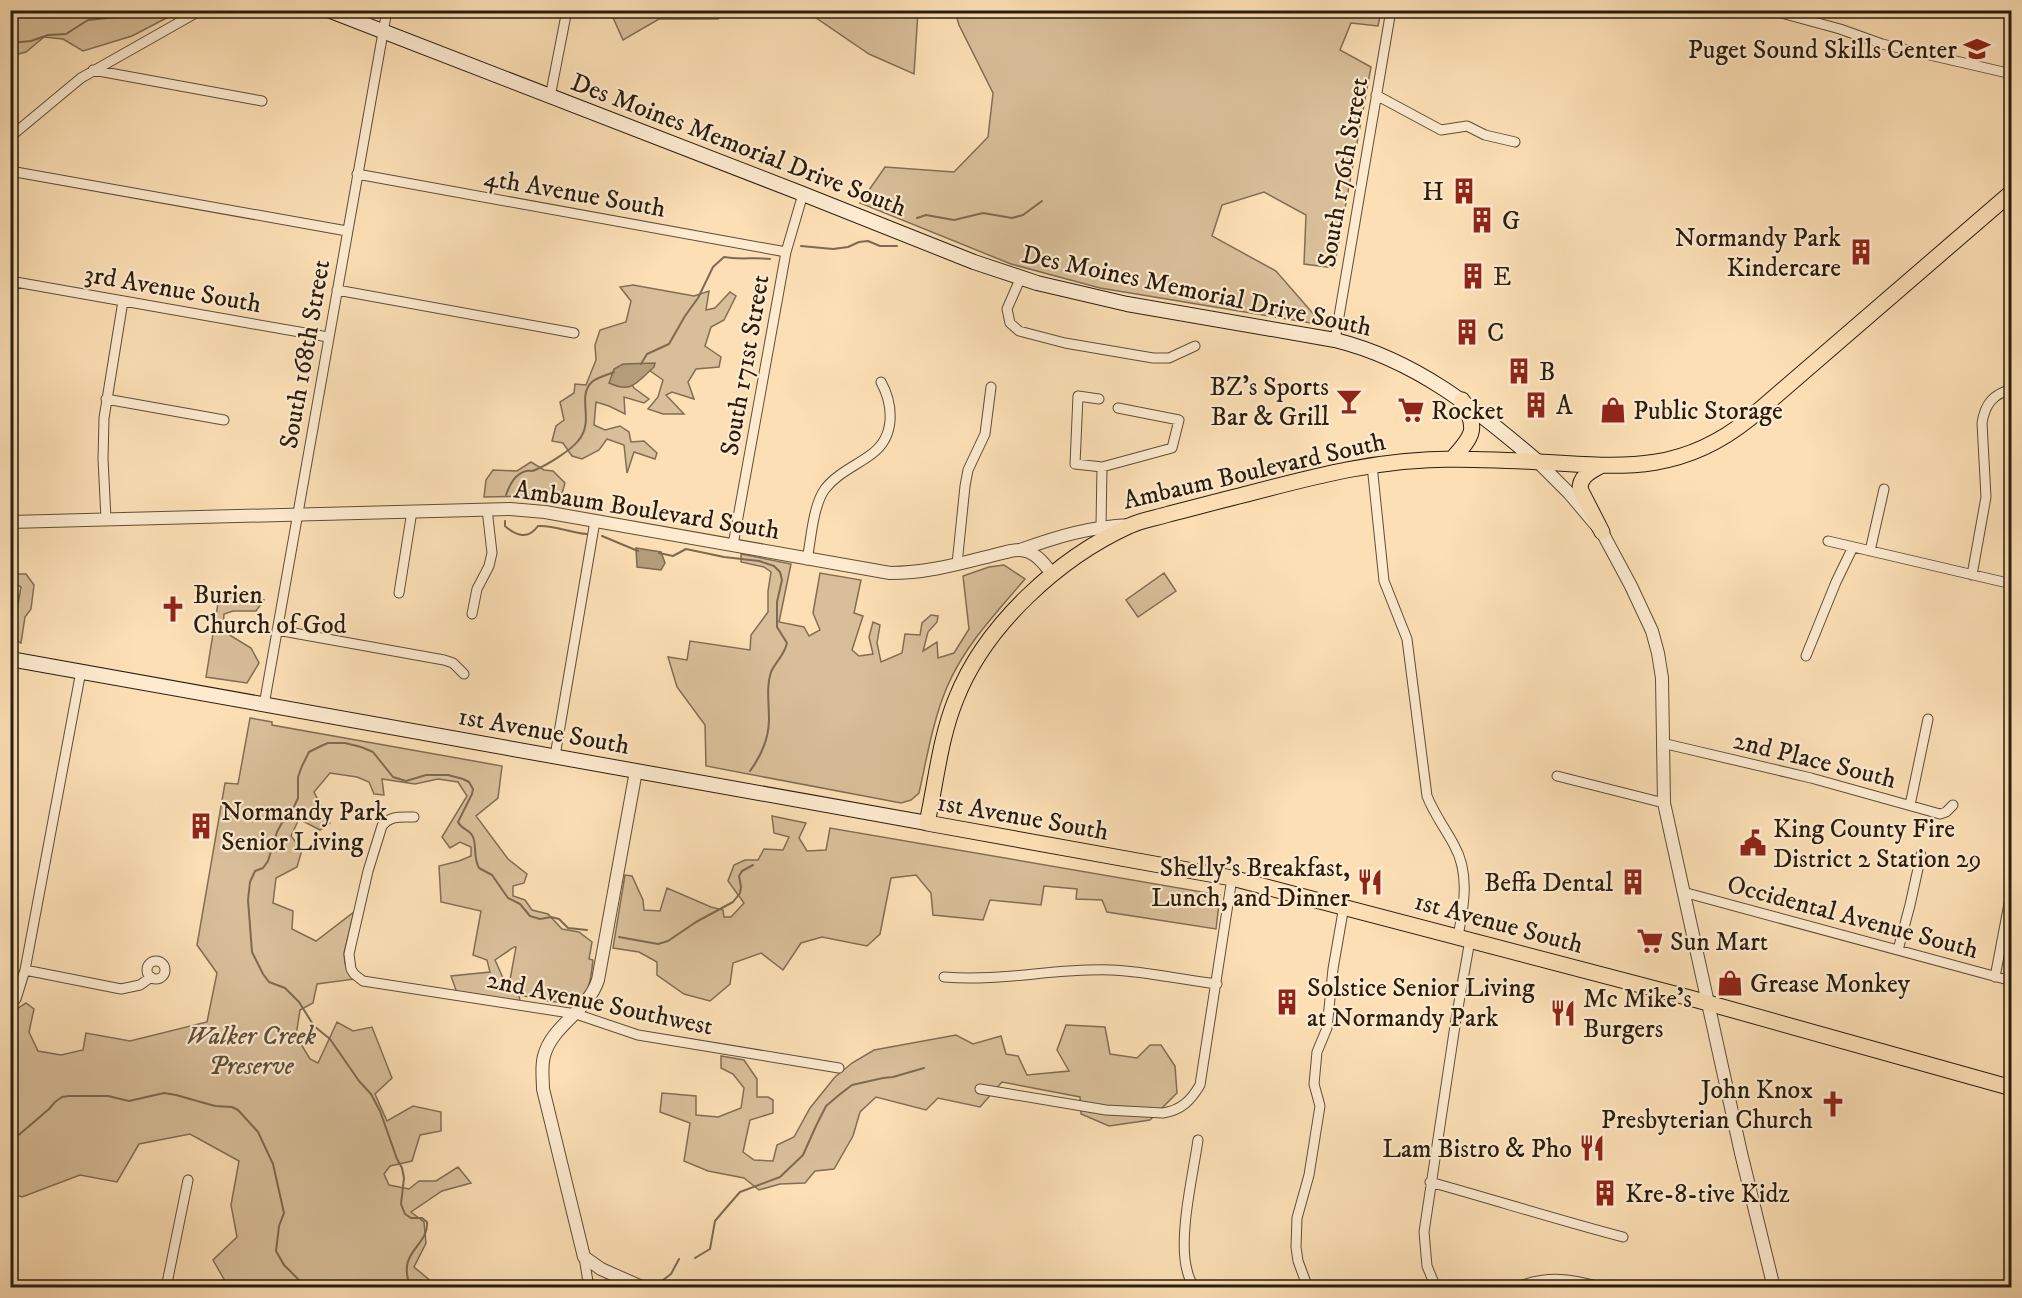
<svg xmlns="http://www.w3.org/2000/svg" width="2022" height="1298" viewBox="0 0 2022 1298" font-family="'IM FELL DW Pica',serif">
	<style>
		.green { fill: #d8be99; stroke: #816e54; stroke-width: 1.5; fill-rule: evenodd }
		.water { fill: #b59d7c; stroke: #7d6a50; stroke-width: 1.5 }
		.lines { fill: none; stroke-linecap: round; stroke-linejoin: round }
		.stream { stroke: #7d6a50; stroke-width: 2 }
		.minor-casing { stroke: #5e4e38; stroke-width: 11 }
		.tertiary-casing { stroke: #5e4e38; stroke-width: 14 }
		.secondary-casing { stroke: #2a1d0e; stroke-width: 16 }
		.primary-casing { stroke: #2a1d0e; stroke-width: 17 }
		.minor { stroke: #fdeacf; stroke-width: 9 }
		.tertiary { stroke: #fdeacf; stroke-width: 12 }
		.secondary { stroke: #fdeacf; stroke-width: 14 }
		.primary { stroke: #fcdfb5; stroke-width: 15 }
		.labels { text-anchor: middle; stroke-width: 4.5; stroke-linejoin: round; paint-order: stroke }
		.poi-label { font-size: 26px; fill: #2a1d0e; stroke: #fdeacf; text-anchor: start }
		.street-label { font-size: 26px; fill: #2a1d0e; stroke: #fdeacf }
		.park-label { font-size: 26px; font-style: italic; fill: #5e4d38; stroke: #fdeacf }
	</style>
	<rect width="100%" height="100%" fill="#fcdfb5"/>
	<filter id="stains"><feTurbulence type="fractalNoise" baseFrequency=".00333" numOctaves="4"/><feColorMatrix values="0 0 0 0 .2 0 0 0 0 .09 0 0 0 0 .02 0 0 0 .5 -.17"/></filter>
	<radialGradient id="worn" r=".72"><stop offset=".6" stop-color="#630" stop-opacity="0"/><stop offset="1" stop-color="#630" stop-opacity=".3"/></radialGradient>
	<!-- green -->
	<path class="green" d="M29,10H180V11L132,36L83,51L63,39L44,37L26,52L11,56V15Z
		M610,11H725L718,19H659L623,40Z
		M806,11H918L914,74L869,54Z
		M955,11H1381L1378,26L1351,23L1340,50L1371,67L1334,268L1304,264L1306,215L1264,192L1222,205L1212,236L1276,271L1323,325L1100,288L1011,264L860,203L885,167L954,172L988,137L993,93L959,25Z
		M633,285L694,296L709,291L706,310L715,308L730,292L736,296L724,320L711,327L705,346L721,357L719,367L696,369L688,382L694,399L672,392L666,395L684,414H663L648,409L658,397L663,380L646,368L625,373L634,388L649,399L644,403L624,397L625,414L609,406L596,402L594,425L605,430L620,426L629,432L631,442L644,441L657,453L655,459L634,452L627,473L624,445L607,439L599,450L582,459L572,456L563,443L552,441L556,426L564,420L560,402L574,393L575,384L586,385L596,360L595,345L600,330L626,322L631,301L620,287Z
		M531,462L544,470L553,471L565,483L560,500L547,496L484,497L486,480L493,470L517,471Z
		M741,554L791,564L779,622L804,627L809,636L820,630L813,613L820,573L861,580L854,613L863,616L852,650L859,656L873,654L869,637L873,622L880,625L877,643L881,662L902,653L905,634L920,635L922,623L931,615L938,616L937,622L928,632L923,651L937,642L938,658L954,653L969,629L963,576L989,567L1004,565L1025,579C996,613 965,645 947,687C933,720 927,757 919,793L911,800L901,803L706,766L705,725L677,687L668,657L687,660L690,641L750,650L751,635L768,612V591L771,572L764,567L741,562Z
		M1164,573L1176,591L1138,617L1126,600Z
		M11,574H26L34,585L31,609L25,617L21,643L11,638V630L15,622L21,587L11,581Z
		M220,591L264,600L256,611H233L224,614L223,631L251,648L259,663L247,683L206,677Z
		M250,718L272,722V725L502,766L498,798L476,816L508,859L527,874L524,883L513,886V896L525,900L532,910L548,914L562,929L579,932L592,942L589,959L593,960C592,969 591,980 588,988C577,1013 539,998 519,995L520,1001L457,993L451,976L490,972L487,960L473,955L481,911L441,902L439,866L459,861L471,856V847L460,842L450,848L442,837L467,796L458,782L438,779L415,784L382,779L384,795L374,794L369,782L357,777L330,773L314,792L330,823L320,830L299,819L291,836L302,850L297,867L276,878L273,903L293,911L292,929L316,941L354,912L344,953L345,964H348L355,979L317,984L313,1003L300,1010L296,1036L310,1059L318,1063L337,1022L353,1031L372,1027L392,1078L375,1094L387,1121L413,1106L441,1112V1131L420,1135L412,1161L390,1166L384,1174L389,1185L409,1189L419,1181H436L458,1167L471,1183L442,1191L411,1212L424,1222L426,1243L414,1267L438,1287H222L225,1281L213,1260L237,1237L231,1205L239,1161L190,1134L139,1144L117,1182L80,1175L22,1197L11,1193V1013L26,1003L34,1009L29,1032L38,1051L61,1055L83,1050L86,1033L130,1041L207,1022L217,973L197,945L225,783L238,784ZM514,947H516L510,980L503,978L495,960Z
		M772,816L806,823L799,838L807,851L826,850L830,828L1220,895L1216,929L1107,912L1102,900L1076,899L1077,889L1044,886L1041,905L990,900L983,920L933,915L931,893L916,875L891,878L880,934L867,946L822,937L801,943L783,970L761,953L733,963L730,984L710,1001L684,994L657,975V962L639,952L613,948L625,875L632,876L643,900L644,910L660,911L667,888L711,907L723,910L724,917H731L744,903L728,881L734,865L745,860H758L764,849L783,850L789,837L774,833Z
		M1066,1025L1105,1027L1110,1054L1137,1058L1150,1045H1161L1175,1066L1177,1093L1150,1120L1109,1126L1081,1114L1080,1097L1002,1082L980,1107L938,1098L926,1110L876,1097L860,1112L853,1136L834,1169L815,1171L805,1183L780,1184L759,1190L744,1178L708,1171L684,1161L690,1123L660,1112L662,1093L696,1096V1115L718,1117L741,1108L744,1088L733,1074L721,1068V1056L744,1060L757,1079V1097H768L773,1100V1113L750,1120L743,1152L754,1160L773,1161L777,1145L794,1137L810,1108L835,1077L852,1063L874,1050L956,1035L973,1044L1001,1036L1006,1054L1018,1056L1027,1075L1069,1071L1057,1050Z"/>
	<!-- water -->
	<path class="water" d="M655,363L654,367C637,382 632,394 609,383L614,369L623,364Z
		M636,548L661,552L665,563L661,570L637,567Z"/>
	<g class="lines">
		<!-- stream -->
		<path class="stream" d="M10,43L31,41L48,35L66,34L88,20L127,16L143,10
			M917,218L926,215L954,220L983,213L1012,218L1023,215L1042,201
			M801,246L833,249L848,247L859,242L868,241L880,246H897
			M641,364L647,354L669,344L685,316L698,298L713,267L724,257C739,260 754,257 770,259
			M506,495C510,484 515,474 526,471C531,470 531,472 535,470C547,465 570,451 578,441C596,420 575,396 593,381C599,377 607,375 614,372
			M505,521V526C516,536 528,540 538,526C555,525 570,533 587,534
			M602,536L638,551
			M659,553L673,556L686,549L724,557L759,561L774,566L780,572L782,580L777,602V627L787,643C784,656 776,661 771,672C766,687 769,703 769,719C769,738 761,756 750,771
			M619,937L658,944L668,941L696,922L733,902L740,893L741,887L739,876L742,871L753,865
			M10,1138L14,1139L49,1109L55,1102L62,1097L69,1096H108L129,1101L164,1093L176,1095L215,1106L232,1107L238,1110L258,1132L273,1164L284,1213L279,1226L276,1251L284,1265L298,1279L301,1288
			M695,1258L710,1249L715,1221L726,1208L740,1192L780,1177L803,1155L816,1126L826,1106L839,1095L852,1085L883,1078L893,1077L924,1068
			M659,1283L671,1274L679,1259
			M411,1288C395,1251 429,1247 427,1222L422,1218H411L405,1214L401,1204L404,1178L402,1168L397,1159L380,1111L371,1094L359,1081L330,1039L314,1026L299,1002L285,988L269,982L263,974L252,952L248,900L250,882L255,871L263,868L268,861L277,832L284,819L292,811L298,798V777L302,766L309,752L321,746L328,743H345L361,747L373,752L393,777L406,781L426,775H448L463,779L469,782L473,789L472,794L458,822C462,830 470,829 473,837C477,847 473,857 479,868L492,875L508,898L520,904L530,916L540,919L551,917L559,919L568,928L587,930"/>
		<!-- minor casing -->
		<g class="minor-casing">
			<path id="minor" d="M1751,10H1760
				M1770,10L1840,29L1882,44L2012,74
				M93,70L262,101
				M1376,95L1441,130L1467,126L1485,135L1515,142
				M550,97L567,10
				M10,137L81,78L201,10
				M10,171L347,231
				M357,174L786,252
				M1021,277L1007,309L1010,323L1019,331L1065,343L1153,358H1169L1195,346
				M10,281L328,337
				M337,290L574,333
				M10,301L14,282
				M1335,340L1391,10
				M106,399L224,420
				M1099,399L1078,396L1075,464L1102,467L1101,526
				M1372,465L1384,581L1407,639L1427,796C1434,814 1445,828 1454,845C1470,873 1464,906 1458,936
				M1102,467L1172,448L1179,420L1118,408
				M106,519L103,459L104,418L123,301
				M1828,541L2012,584
				M733,545L786,252L803,194
				M1870,551L1884,489
				M807,560C811,540 813,505 825,489C837,473 858,465 873,453C896,435 893,404 881,382
				M957,564L965,486L968,470L985,434L991,387
				M1972,575L1986,497L1982,423C1985,404 1993,394 2012,389
				M399,593L412,511
				M472,614L477,589L489,566L492,553L487,509
				M277,630L444,660L453,663L464,674
				M1806,656L1836,582L1853,547
				M264,705L387,10
				M1662,743L1811,778L1940,814L1946,812L1953,805
				M555,756L595,521
				M1557,776L1664,803
				M1910,805L1928,719
				M414,817C402,817 390,815 382,826L368,871L349,954L351,969L354,974L363,981L576,1014L638,1035L839,1068
				M1683,892L2012,981
				M1898,950L1910,905L1921,855
				M147 970a9 9 0 1 1 18 0a9 9 0 1 1-18 0Z
				M25,970L121,989L140,985L151,977
				M944,977C1000,982 1055,968 1111,970C1145,971 1182,980 1217,984
				M1995,977L2012,888
				M10,1006L16,999L25,970L81,671
				M980,1089L1106,1110L1163,1113C1182,1110 1191,1100 1200,1085L1232,878
				M1430,1182C1495,1200 1558,1220 1623,1237
				M584,1257L589,1288
				M166,1288L188,1180
				M1194,1288C1191,1282 1188,1276 1187,1270C1178,1237 1193,1175 1198,1140
				M1308,1288L1298,1261L1296,1247L1297,1218L1309,1175L1320,1106L1314,1084L1317,1052L1327,1028L1333,969L1344,906
				M1436,1288L1427,1266L1424,1232L1456,1019L1470,940
				M1515,1288C1548,1274 1572,1279 1605,1288"/>
		</g>
		<!-- tertiary casing -->
		<g class="tertiary-casing">
			<path id="tertiary" d="M1538,462L1569,493L1602,532L1631,586L1652,631L1658,653L1662,678L1664,803L1741,1153L1774,1288
				M10,522L510,509L545,512L890,573C922,573 951,566 982,558C994,556 1008,550 1019,550C1034,550 1044,563 1052,574
				M1020,550C1059,536 1089,527 1130,525
				M636,771L598,980C588,1011 552,1025 544,1056C541,1067 543,1079 543,1089L584,1257L601,1269L644,1288"/>
		</g>
		<!-- secondary casing -->
		<g class="secondary-casing">
			<path id="secondary" d="M328,10L798,192L974,262L1037,283L1127,304L1335,340C1416,360 1476,409 1538,462
				M10,659L927,823"/>
		</g>
		<!-- primary casing -->
		<g class="primary-casing">
			<path id="primary" d="M2012,192L1749,419C1681,474 1622,467 1540,462C1512,460 1482,460 1454,459C1378,459 1315,476 1243,495C1218,501 1193,508 1169,514C1156,518 1141,520 1129,526C1059,558 985,625 956,699C940,738 936,782 927,823L1232,878L1690,998L2012,1088
				M1452,459C1474,435 1478,429 1462,400
				M1600,466C1590,472 1580,476 1580,489L1602,532"/>
		</g>
		<!-- minor -->
		<use href="#minor" class="minor"/>
		<!-- tertiary -->
		<use href="#tertiary" class="tertiary"/>
		<!-- secondary -->
		<use href="#secondary" class="secondary"/>
		<!-- primary -->
		<use href="#primary" class="primary"/>
	</g>
	<!-- icons -->
	<defs>
		<g id="school-bare" transform="scale(2.07)"><path d="M0-5L7-2L0 1L-7-2ZM-4 1L0 2.5L4 1V4Q0 6-4 4Z" fill="#8f2418" stroke="#fdeacf" stroke-width="2.5" paint-order="stroke"/></g>
		<g id="building-bare" transform="scale(2.07)"><path d="M-4-6H4V6H1V3H-1V6H-4ZM-2.5-4.3h1.7v1.8h-1.7ZM.8-4.3h1.7v1.8H.8ZM-2.5-1h1.7V.8h-1.7ZM.8-1h1.7V.8H.8Z" fill="#8f2418" stroke="#fdeacf" stroke-width="2.5" paint-order="stroke"/></g>
		<g id="bar-bare" transform="scale(2.07)"><path d="M-6-5H6L.8 .8V4.5H3.5V6h-7V4.5H-.8V.8Z" fill="#8f2418" stroke="#fdeacf" stroke-width="2.5" paint-order="stroke"/></g>
		<g id="supermarket-bare" transform="scale(2.07)"><path d="M-6-5.5h2.5l.6 2H6L4.5 2H-2.5L-4.4-4H-6ZM-1.5 3.2a1.3 1.3 0 1 0 .1 0ZM3 3.2a1.3 1.3 0 1 0 .1 0Z" fill="#8f2418" stroke="#fdeacf" stroke-width="2.5" paint-order="stroke"/></g>
		<g id="shop-bare" transform="scale(2.07)"><path d="M-5-2.5h2.3a2.7 3.5 0 0 1 5.4 0H5L5.5 6h-11ZM-1.5-2.5h3a1.5 2.3 0 0 0-3 0Z" fill="#8f2418" stroke="#fdeacf" stroke-width="2.5" paint-order="stroke"/></g>
		<g id="church-bare" transform="scale(2.07)"><path d="M-1.2-6h2.4v3.5h3.3v2.4h-3.3V6h-2.4V-.1h-3.3v-2.4h3.3Z" fill="#8f2418" stroke="#fdeacf" stroke-width="2.5" paint-order="stroke"/></g>
		<g id="civic-bare" transform="scale(2.07)"><path d="M-.6-6.5H3V-4.5H.6V-3L4-1V1h2V6H-6V1h2V-1L-.6-3ZM-1.2 2.5V6h2.4V2.5Z" fill="#8f2418" stroke="#fdeacf" stroke-width="2.5" paint-order="stroke"/></g>
		<g id="restaurant-bare" transform="scale(2.07)"><path d="M-5-6h1v4h1v-4h1v4h1v-4h1v5L-1.5 .5V6h-2V.5L-5-1ZM5-6V6H3V1.5H1.5Q1.5-4 5-6Z" fill="#8f2418" stroke="#fdeacf" stroke-width="2.5" paint-order="stroke"/></g>
	</defs>
	<g fill-rule="evenodd">
		<use href="#school-bare" x="1977" y="49"/>
		<use href="#building-bare" x="1464" y="191"/>
		<use href="#building-bare" x="1482" y="220"/>
		<use href="#building-bare" x="1861" y="252"/>
		<use href="#building-bare" x="1473" y="276"/>
		<use href="#building-bare" x="1467" y="332"/>
		<use href="#building-bare" x="1519" y="371"/>
		<use href="#bar-bare" x="1349" y="401"/>
		<use href="#building-bare" x="1536" y="405"/>
		<use href="#supermarket-bare" x="1411" y="410"/>
		<use href="#shop-bare" x="1613" y="410"/>
		<use href="#church-bare" x="173" y="609"/>
		<use href="#building-bare" x="201" y="826"/>
		<use href="#civic-bare" x="1753" y="843"/>
		<use href="#restaurant-bare" x="1370" y="882"/>
		<use href="#building-bare" x="1633" y="882"/>
		<use href="#supermarket-bare" x="1650" y="941"/>
		<use href="#shop-bare" x="1730" y="983"/>
		<use href="#building-bare" x="1287" y="1002"/>
		<use href="#restaurant-bare" x="1563" y="1013"/>
		<use href="#church-bare" x="1833" y="1104"/>
		<use href="#restaurant-bare" x="1592" y="1148"/>
		<use href="#building-bare" x="1605" y="1193"/>
	</g>
	<g class="labels">
		<!-- poi labels -->
		<g class="poi-label">
			<text x="1957" y="58" text-anchor="end">Puget Sound Skills Center</text>
			<text x="1444" y="200" text-anchor="end">H</text>
			<text x="1502" y="229">G</text>
			<text x="1841" y="246" text-anchor="end">Normandy Park<tspan x="1841" dy="30">Kindercare</tspan></text>
			<text x="1493" y="285">E</text>
			<text x="1487" y="341">C</text>
			<text x="1539" y="380">B</text>
			<text x="1329" y="395" text-anchor="end">BZ's Sports<tspan x="1329" dy="30">Bar &amp; Grill</tspan></text>
			<text x="1556" y="414">A</text>
			<text x="1431" y="419">Rocket</text>
			<text x="1633" y="419">Public Storage</text>
			<text x="193" y="603">Burien<tspan x="193" dy="30">Church of God</tspan></text>
			<text x="221" y="820">Normandy Park<tspan x="221" dy="30">Senior Living</tspan></text>
			<text x="1773" y="837">King County Fire<tspan x="1773" dy="30">District 2 Station 29</tspan></text>
			<text x="1350" y="876" text-anchor="end">Shelly's Breakfast,<tspan x="1350" dy="30">Lunch, and Dinner</tspan></text>
			<text x="1613" y="891" text-anchor="end">Beffa Dental</text>
			<text x="1670" y="950">Sun Mart</text>
			<text x="1750" y="992">Grease Monkey</text>
			<text x="1307" y="996">Solstice Senior Living<tspan x="1307" dy="30">at Normandy Park</tspan></text>
			<text x="1583" y="1007">Mc Mike's<tspan x="1583" dy="30">Burgers</tspan></text>
			<text x="1813" y="1098" text-anchor="end">John Knox<tspan x="1813" dy="30">Presbyterian Church</tspan></text>
			<text x="1572" y="1157" text-anchor="end">Lam Bistro &amp; Pho</text>
			<text x="1625" y="1202">Kre-8-tive Kidz</text>
		</g>
		<!-- street labels -->
		<g class="street-label">
			<text transform="translate(739 144) rotate(21)" y="9">Des Moines Memorial Drive South</text>
			<text transform="translate(1342 172) rotate(-80)" y="9">South 176th Street</text>
			<text transform="translate(575 192) rotate(10)" y="9">4th Avenue South</text>
			<text transform="translate(173 288) rotate(10)" y="9">3rd Avenue South</text>
			<text transform="translate(1197 290) rotate(12)" y="9">Des Moines Memorial Drive South</text>
			<text transform="translate(304 354) rotate(-80)" y="9">South 168th Street</text>
			<text transform="translate(744 365) rotate(-80)" y="9">South 171st Street</text>
			<text transform="translate(1254 470) rotate(-13)" y="9">Ambaum Boulevard South</text>
			<text transform="translate(647 509) rotate(9)" y="9">Ambaum Boulevard South</text>
			<text transform="translate(544 730) rotate(10)" y="9">1st Avenue South</text>
			<text transform="translate(1815 759) rotate(14)" y="9">2nd Place South</text>
			<text transform="translate(1023 816) rotate(10)" y="9">1st Avenue South</text>
			<text transform="translate(1853 916) rotate(15)" y="9">Occidental Avenue South</text>
			<text transform="translate(1499 922) rotate(15)" y="9">1st Avenue South</text>
			<text transform="translate(600 1002) rotate(12)" y="9">2nd Avenue Southwest</text>
		</g>
		<!-- park labels -->
		<g class="park-label">
			<text x="251" y="1044">Walker Creek<tspan x="251" dy="30">Preserve</tspan></text>
		</g>
	</g>
	<!-- margin -->
	<rect width="2022" height="1298" fill="none" stroke="#fcdfb5" stroke-width="36"/>
	<rect x="12" y="12" width="1998" height="1274" fill="none" stroke="#2a1d0e" stroke-width="3"/>
	<rect x="18" y="18" width="1986" height="1262" fill="none" stroke="#2a1d0e" stroke-width="1.5"/>
	<rect width="100%" height="100%" filter="url(#stains)"/>
	<rect width="100%" height="100%" fill="url(#worn)"/>
</svg>
